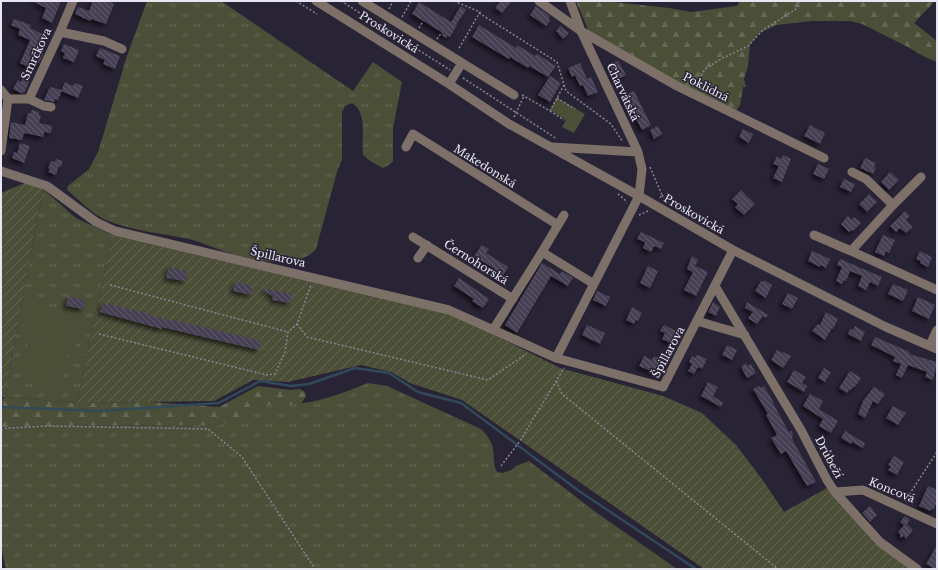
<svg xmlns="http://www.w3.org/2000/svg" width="938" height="570" viewBox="0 0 938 570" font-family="'Libre Baskerville',serif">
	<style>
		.grass { fill: url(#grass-tufts) }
		.forest { fill: url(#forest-firs) }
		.garden { fill: url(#garden-furrows) }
		.pitch { fill: #4b4f38 }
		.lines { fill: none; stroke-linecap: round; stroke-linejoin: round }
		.stream { stroke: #314959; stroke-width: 2.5 }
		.building { fill: url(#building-back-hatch); filter: url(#shadow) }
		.path { stroke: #898494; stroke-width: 1.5; stroke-dasharray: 2 2; stroke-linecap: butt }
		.minor { stroke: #7c7069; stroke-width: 9 }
		.labels { text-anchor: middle; stroke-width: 3; stroke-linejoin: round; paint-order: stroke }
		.street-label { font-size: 11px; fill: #e9e6f3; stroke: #292336 }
	</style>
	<defs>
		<pattern id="grass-tufts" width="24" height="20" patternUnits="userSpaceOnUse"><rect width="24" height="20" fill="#4b4f38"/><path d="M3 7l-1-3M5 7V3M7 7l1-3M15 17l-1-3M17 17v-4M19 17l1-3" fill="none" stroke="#656855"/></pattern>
		<pattern id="forest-firs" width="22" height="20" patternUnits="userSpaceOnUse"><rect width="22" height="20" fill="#4b4f38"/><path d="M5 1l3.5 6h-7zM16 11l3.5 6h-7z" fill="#656855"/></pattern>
		<pattern id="garden-furrows" width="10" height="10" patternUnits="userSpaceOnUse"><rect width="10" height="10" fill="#4b4f38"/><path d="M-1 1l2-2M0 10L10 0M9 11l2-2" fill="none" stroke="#656855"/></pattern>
		<pattern id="building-back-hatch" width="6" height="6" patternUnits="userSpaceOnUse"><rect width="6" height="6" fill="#474155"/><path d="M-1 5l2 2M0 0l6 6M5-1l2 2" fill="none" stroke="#625c6e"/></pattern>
		<filter id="shadow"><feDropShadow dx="-3" dy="3" stdDeviation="2" flood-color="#0009"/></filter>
	</defs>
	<rect width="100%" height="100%" fill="#292336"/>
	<!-- grass -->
	<path class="grass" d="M147,1H221L353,91L373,62L402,82L393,128V161L389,165L383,168L370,161L363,155C361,138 368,113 352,103L345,106L342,112V159L337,172L316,249C307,259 294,262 280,262C263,262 240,256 223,251C212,247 201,242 189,239C161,233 132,231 106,220C90,213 80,200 67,190L68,186L89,169L98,152L127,56Z
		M44,190L76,218L112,235L77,403L5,397L37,219Z
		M368,383L387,386L481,429C486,434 492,441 493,449C494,456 493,465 497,472L503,473L511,470L516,466L529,461L597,513L677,569H6L1,546V430L10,427L48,426L217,425C233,421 247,411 262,406C274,402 290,405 303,403C325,400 346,392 368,383Z"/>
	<!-- forest -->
	<path class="forest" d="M576,1H605L669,8L691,12L737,6L740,1H935L914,23L937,41V62L925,57L906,46L862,24L850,21H812L776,25L758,34L750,45L748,66L744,79L746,87H743L740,105L734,114L589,32Z
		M258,386L290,390L300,389L305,392L306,396L301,404L264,405L228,422L217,425L48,426L10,427L1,429V400L5,397L77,403L150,402L219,407Z"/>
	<!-- garden -->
	<path class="garden" d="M25,183L44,190L37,219L5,397H1V193Z
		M112,235L453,314L560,368L663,396L702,413L736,445L764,482L784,512L827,488L911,569H704L462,400L410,383L391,372L361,365L288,382L253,380L214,401L77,403Z"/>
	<!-- pitch -->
	<path class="pitch" d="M557,98L585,114L574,133L562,127L566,120L550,110Z
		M24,295L43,299L42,305L82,313L75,348H69L60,389L20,380L28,339L34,340L35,338L17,334Z"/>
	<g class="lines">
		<!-- stream -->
		<path class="stream" d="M1,407L101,411L219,403L260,381L291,386L309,384L355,368L389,373L418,392L461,403L579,491L696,569"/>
	</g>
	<!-- building -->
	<path class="building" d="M32,1H61L52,23L42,18L46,8Z
		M93,1H108L114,4L106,24L91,19L90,21L75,14L78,7L89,11Z
		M501,1H512L502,13L495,8Z
		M419,2L451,22L461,6L466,10L456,25H457L450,37L447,36L446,38L442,35L443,33L412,14Z
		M536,6L550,16L549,18L550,21L546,26L530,15Z
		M14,19L31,25L30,28L44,35L37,52L43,54L39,63L36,61L32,69L20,63L30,40L18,35L20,29L11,25Z
		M479,25L516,48L517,45L535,56L537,54L556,66L548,77L529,66L528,68L510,57L509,59L472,37Z
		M560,26L569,33L563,39L556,31Z
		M64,44L79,50L74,62L63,58L65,53L61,51Z
		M100,48L120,56L115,69L103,64L105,60L96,56Z
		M618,61L626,75L617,80L609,65Z
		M580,63L587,79L591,77L598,92L588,96L583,85L580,86L575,75L572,77L568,68Z
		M550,76L561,83L550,102L538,95Z
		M23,79L29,82L24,93H21L13,89L18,80L21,82Z
		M65,82L73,86L75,83L83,86L78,98L61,91Z
		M50,87L62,90L58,100L55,99L54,102L44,100Z
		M634,91L651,125L642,130L625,98L627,94Z
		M32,110L39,112V115L41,116L39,123L52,126L51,133L44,132V137L24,133L22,140L9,138L11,122L25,125L28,113H31Z
		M810,125L825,133L820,144L804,136Z
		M658,126L662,134L654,139L650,130Z
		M743,129L753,134L749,143L739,137Z
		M20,143L30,146L24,163L12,158L14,152L17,153Z
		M783,155L791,159L782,182L773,178L779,166L773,164L777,156L781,159Z
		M865,158L876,163L874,167L876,168L873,174L860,168Z
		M56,159L63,161L61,167L59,166L56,175L48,172L50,169L48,168L51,161L55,162Z
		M818,164L829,169L824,179L813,174Z
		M890,172L899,180L889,190L881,182Z
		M844,179L855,184L851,192L840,187Z
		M741,190L755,204L744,215L735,207L738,204L732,199Z
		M869,194L877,202L867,212L859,204Z
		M905,211L910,216L906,220L913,227L906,233L900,228L896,232L890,226Z
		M848,216L852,220L854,217L861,223L853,231L852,230L849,232L841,224Z
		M641,232L664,243L661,249L654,246L651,252L643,248L645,242L637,239Z
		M883,235L895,240L889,253L886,251L884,256L875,252Z
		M482,245L489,249L486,253L508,267L501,279L492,273L495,269L474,256Z
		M812,251L830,259L826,268L821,265L820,267L808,261Z
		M920,251L932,257L928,267L920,263L921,261L916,259Z
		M692,256L698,260L695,266L708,272L696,296L684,290L693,272L687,269Z
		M840,259L882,277L878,286L870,282L866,290L858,286L862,276L850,271L846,281L844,280L842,284L836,281L842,267L837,265Z
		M542,263L560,274L562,271L573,278L568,286L551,276L517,333L505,325Z
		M648,266L658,271L650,288L640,283Z
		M169,267L187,271L185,281L166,278Z
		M459,278L489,299L483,308L472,301L474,299L454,286Z
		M764,280L772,285L766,298L755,291L761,281L763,282Z
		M235,282L252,286L251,295L233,291Z
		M893,284L908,290L903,301L888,294Z
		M261,288L292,294L290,303L272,300L273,296Z
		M597,291L610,297L606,306L593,300Z
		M788,293L798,298L792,309L782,304Z
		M68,296L85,300L83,309L66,306Z
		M918,297L935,305L929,319L912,311Z
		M713,302L720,307L716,316L708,312Z
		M747,302L768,315L766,318L763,316L757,324L748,318L753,312L745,308Z
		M103,303L150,314V316L173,321V320L261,341L259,350L162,327V329L100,312Z
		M632,307L642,313L638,321L636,320L634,324L626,320Z
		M826,312L838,319L833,329L832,328L825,340L812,331L818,324L820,325Z
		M587,325L605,333L600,344L582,335Z
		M664,325L679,332L673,344L662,339L665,333L660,331Z
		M855,326L865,332L861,341L848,334L850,329L853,330Z
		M875,337L910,352L909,354L937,362L933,380L925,377L927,372L908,365L902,378L896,375L901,364L893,361L895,357L871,345Z
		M727,345L737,350L732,360L722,355Z
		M777,350L782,353L783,352L791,356L783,368L771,360Z
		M697,355L707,359L702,369L698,367L694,374L688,371L692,364L689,362L692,356L695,358Z
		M644,356L652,360L654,356L665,361L660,370L657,369L655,373L639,366Z
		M746,363L747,366L751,364L756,373L747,378L741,367Z
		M824,368L831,372L825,382L818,378Z
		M794,370L806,377L802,383L807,386L804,392L787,382Z
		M850,371L861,378L855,387L854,386L851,390L850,389L847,393L839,388Z
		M708,382L718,387L713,396L723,403L721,407L701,396Z
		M759,386L760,388L764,386L774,403H773L787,429L789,432L792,431L793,435L792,437L793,441L816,482L807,486L786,451L781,454L771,438L777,435L766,415L768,414L753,389Z
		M874,387L885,394L878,404L873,401L865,418L858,414L863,401Z
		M810,394L823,401L819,409L838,421L831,433L819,426L823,419L803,406Z
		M893,406L906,413L898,425L886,418Z
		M845,431L865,443L863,448L852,442L851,444L841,438Z
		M894,456L904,462L897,475L888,470L891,466L888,465Z
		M928,486L937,490V502L933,510L931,509L930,511L919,506Z
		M870,506L877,515L870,522L862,513Z
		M905,516L910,520L907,524L913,530L906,539L904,536L900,538V534L898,532L904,525L900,522Z
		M937,545V569H935L926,564Z"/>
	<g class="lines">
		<!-- path -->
		<path class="path" d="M296,1L317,14
			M341,1L450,70
			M454,1L480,12L458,50
			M389,9L393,1
			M479,13L557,62L566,91L611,124L623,142
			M402,17L411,1
			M419,28L423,21
			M437,39L442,32
			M463,78L557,139
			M695,86L705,69L721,59L748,46L763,30L796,9L799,2L798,1
			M522,95L550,111L564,85
			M557,98L575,109
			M550,111L564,120
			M514,117L524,96
			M650,167L662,195L660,198
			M618,194L625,200L626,203
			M662,195L668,203
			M639,215L648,211
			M110,285L288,332
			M297,324L307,337L488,380L526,354
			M99,334L267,375L275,374L285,352L288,332L297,324L311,285
			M556,381L562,394L778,569
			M1,430L7,428L48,426L208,429L242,457L315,569
			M501,466L520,441L564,368
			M905,501L937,452"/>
		<!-- minor -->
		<path class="minor" d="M316,1L449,84L509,124L639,196L733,250L886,327L937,349
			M362,1L514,95
			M539,1L581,31L677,86L824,158
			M60,32L104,41L122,49
			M449,84L462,63
			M1,90L8,99L1,151
			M8,99H29L60,32L73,1
			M29,99L44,106L51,107
			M406,147L413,134L558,225
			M552,147L638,152
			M1,171L47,186L96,222L115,231L449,310L556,358L663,387L733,250
			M852,172L866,179L893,205
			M564,215L542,252L594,284
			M814,235L851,251L893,205L921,177
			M413,237L513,299
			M851,251L937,290
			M418,258L427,245
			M715,286L801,430L827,480L835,492L880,542L917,569
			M697,321L745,335
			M493,330L542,252
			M930,345L937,330
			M556,358L639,196L642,169L638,152L581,31L570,1
			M835,492L863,490L937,524"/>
	</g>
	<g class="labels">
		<!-- street labels -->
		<g class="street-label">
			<text transform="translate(389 32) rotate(32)" y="4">Proskovická</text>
			<text transform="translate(36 54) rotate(-65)" y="4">Smrčkova</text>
			<text transform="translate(706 87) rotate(27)" y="4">Poklidná</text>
			<text transform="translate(623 92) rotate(65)" y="4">Charvátská</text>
			<text transform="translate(485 166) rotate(32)" y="4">Makedonská</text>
			<text transform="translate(694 214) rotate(30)" y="4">Proskovická</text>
			<text transform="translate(278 257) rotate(13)" y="4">Špillarova</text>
			<text transform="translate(476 262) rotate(32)" y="4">Černohorská</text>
			<text transform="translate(668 352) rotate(-62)" y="4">Špillarova</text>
			<text transform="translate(829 457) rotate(62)" y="4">Drůbeží</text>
			<text transform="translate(892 490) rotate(22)" y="4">Koncová</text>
		</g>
	</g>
	<!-- border -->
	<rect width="938" height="570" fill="none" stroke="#e9e6f3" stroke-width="4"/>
</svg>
